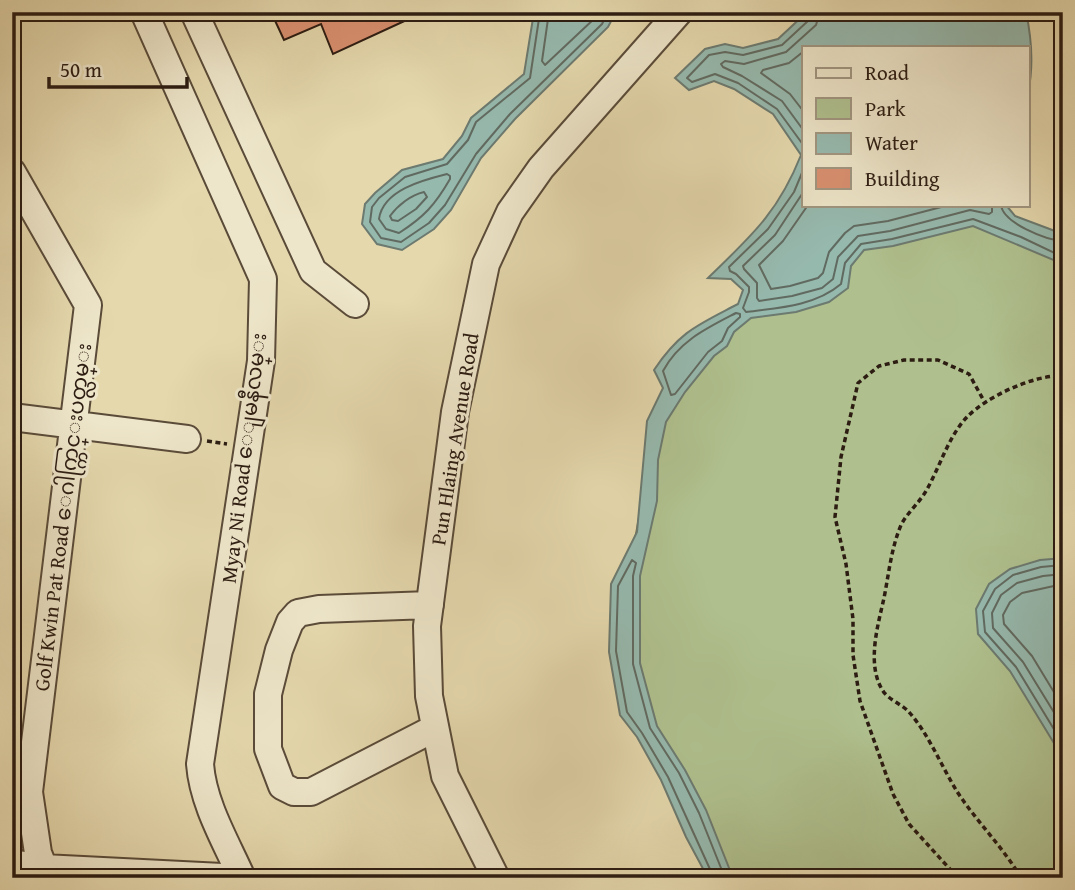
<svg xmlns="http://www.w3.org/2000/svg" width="1075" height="890" viewBox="0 0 1075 890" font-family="'Gentium Book Plus','Noto Sans Myanmar',serif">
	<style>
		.green { fill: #afc08e; stroke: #6e6e50; stroke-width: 2 }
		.water { fill: #96b9ae; stroke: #6c7a70; stroke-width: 2 }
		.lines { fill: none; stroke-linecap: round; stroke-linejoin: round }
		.shore { stroke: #616a60; stroke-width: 2 }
		.building { fill: #da9070; stroke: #2c1c12; stroke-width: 2 }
		.minor-casing { stroke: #5a4b39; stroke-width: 30 }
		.path { stroke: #2c1c12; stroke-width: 3.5; stroke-dasharray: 5 3.5; stroke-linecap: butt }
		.minor { stroke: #eee6ca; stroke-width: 26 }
		.labels { text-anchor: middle; stroke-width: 6; stroke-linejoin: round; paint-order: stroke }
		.street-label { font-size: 21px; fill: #2c1c12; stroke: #eee6ca }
	</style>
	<rect width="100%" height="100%" fill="#e5d8ad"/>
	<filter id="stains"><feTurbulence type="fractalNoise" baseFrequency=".00286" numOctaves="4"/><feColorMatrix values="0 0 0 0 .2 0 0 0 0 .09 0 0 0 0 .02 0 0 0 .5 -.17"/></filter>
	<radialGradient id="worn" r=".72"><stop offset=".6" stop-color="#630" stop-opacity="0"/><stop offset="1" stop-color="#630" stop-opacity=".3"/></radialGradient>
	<!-- green -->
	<path class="green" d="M912,205L1063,247V878H722L639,715L624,601L655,428L750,305Z"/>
	<!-- water -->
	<path class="water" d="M534,12H616L608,27L515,119L481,158L451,210L434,229L402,250L377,244L362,224L365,204L375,193L402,170L443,159L462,136L471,118L524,74Z
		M807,12H1026C1032,40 1034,65 1028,93V47H804V205H1006L1015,216L1063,234V264L973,226L893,246L864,250L851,266L848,288L829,302L796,312L751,318L734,332L727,346L714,356L685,392L666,422L658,460L657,501L640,576V663L657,726L685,770L706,810L733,878H708L686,837L661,780L637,737L620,715L609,652L611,584L637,532L647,421L663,388L654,370C680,331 698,325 738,304L743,290L731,279L708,278C751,236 778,213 801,155L773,114L734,89L714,81L689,90L675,78L705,49L725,44L743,48L778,39Z
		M1063,558V758L1010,671L978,634L976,609L989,584L1010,569L1040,560Z"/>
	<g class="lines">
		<!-- shore -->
		<path class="shore" d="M540,12L530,78L476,122L468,140L447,164L405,177L379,198L372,207L370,222L381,238L401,242L429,223L445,205L476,154L510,114L602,24L608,12
			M549,12L542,61L545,65L595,18L598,12
			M804,51L789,63L763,70L761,73L790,94L804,112
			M804,131L782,101L742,76L723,67L721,64L725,61L744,64L786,52L816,25L820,12
			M804,146L777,109L738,83L715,74L692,82L687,78L709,55L725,52L743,55L782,45L809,20L811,12
			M804,168L794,192L768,229L729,267L730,271L736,274L749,287V292L743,308L746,312C778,308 815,306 841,284L845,263L861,244L892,239L973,219L1021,237L1063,257
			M447,174L450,176V179C435,205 424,217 399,233L386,229L379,219C383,190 423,180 447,174Z
			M804,191L775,235L743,266L744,269L757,283V298L759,301L792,296L822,288L833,279L838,257L858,236L890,231L970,210L989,214L992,212V205
			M424,192L427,197L416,209L398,221L392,220L390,216C398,205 411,195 424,192Z
			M808,205L783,241L759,265L771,289L790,286L818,278L823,273L829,252L845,233L854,226L888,221L949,205
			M1001,205C1003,223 1046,240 1063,241
			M736,313L740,314V317L728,328L722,341L708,352L675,394L671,395L663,371C679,341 707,328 736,313Z
			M1063,565L1041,567L1013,575L995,589L983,611L985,632L1016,667L1063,744
			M1063,574L1043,576L1017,583L1001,595L992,613L993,628L1023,662L1063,727
			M1063,584L1022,593L1010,602L1003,615L1004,624L1032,656L1063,707
			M714,878L668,777L642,733L627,712L616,651L618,586L632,560L636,563L633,576V664L650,728L679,773L699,813L725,878"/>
	</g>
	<!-- building -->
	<path class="building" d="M271,12H424L333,54L321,24L284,40Z"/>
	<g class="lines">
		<!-- minor casing -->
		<g class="minor-casing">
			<path id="minor" d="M144,12L263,279L261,361L200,764C203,804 226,842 242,878
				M194,12L313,271L355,304
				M12,172L88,305L29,792L38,853L48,878
				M12,417L187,439
				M430,605L319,609L298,613L290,622L279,650L268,694V749L282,786L294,792H311L435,728
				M12,863L43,868L242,878
				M496,878L445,776L429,696L427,626L455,412L486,264L510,212L541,168L679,12"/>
		</g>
		<!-- path -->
		<path class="path" d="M207,441L227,444
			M958,878L909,824L893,794L860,701L853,655V619L846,564L835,517L841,457L858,383L879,366L904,360H938L969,374L984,401
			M1021,878C1003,847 977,822 958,793C941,766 929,734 908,711C901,704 888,699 883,691C866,665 878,625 884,598C889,573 891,549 901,525C907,513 919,503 926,491C940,467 948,437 967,417C986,397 1035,374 1063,376"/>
		<!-- minor -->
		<use href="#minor" class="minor"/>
	</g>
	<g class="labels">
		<!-- street labels -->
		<g class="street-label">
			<text transform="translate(455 439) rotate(-81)" y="7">Pun Hlaing Avenue Road</text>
			<text transform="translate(244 458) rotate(-83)" y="7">Myay Ni Road ေျမနီလမ္း</text>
			<text transform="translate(63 517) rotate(-83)" y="7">Golf Kwin Pat Road ေဂါက္ကြင္းပတ္လမ္း</text>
		</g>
	</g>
	<!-- margin -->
	<rect width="1075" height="890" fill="none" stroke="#e5d8ad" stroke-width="42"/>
	<rect x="14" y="14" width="1047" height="862" fill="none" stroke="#2c1c12" stroke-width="3.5"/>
	<rect x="21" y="21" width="1033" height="848" fill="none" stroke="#2c1c12" stroke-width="2"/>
	<!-- legend -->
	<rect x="802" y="46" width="228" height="161" fill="#eee6ca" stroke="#a09580" stroke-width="2"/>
	<rect x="816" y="68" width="35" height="10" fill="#eee6ca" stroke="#a09580" stroke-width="2"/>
	<text x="865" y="80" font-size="21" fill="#2c1c12">Road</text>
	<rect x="816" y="98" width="35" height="21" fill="#afc08e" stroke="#a09580" stroke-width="2"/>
	<text x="865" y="116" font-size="21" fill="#2c1c12">Park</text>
	<rect x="816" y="133" width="35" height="21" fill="#96b9ae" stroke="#a09580" stroke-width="2"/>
	<text x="865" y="150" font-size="21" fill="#2c1c12">Water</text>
	<rect x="816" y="168" width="35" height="21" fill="#da9070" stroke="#a09580" stroke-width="2"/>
	<text x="865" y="186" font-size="21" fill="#2c1c12">Building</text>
	<!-- scale -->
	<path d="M49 77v10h138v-10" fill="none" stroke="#2c1c12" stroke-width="3.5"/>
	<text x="60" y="77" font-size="21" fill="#2c1c12" stroke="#eee6ca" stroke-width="5" paint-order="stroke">50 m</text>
	<rect width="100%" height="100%" filter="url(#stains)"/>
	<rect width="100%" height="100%" fill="url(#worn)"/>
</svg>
